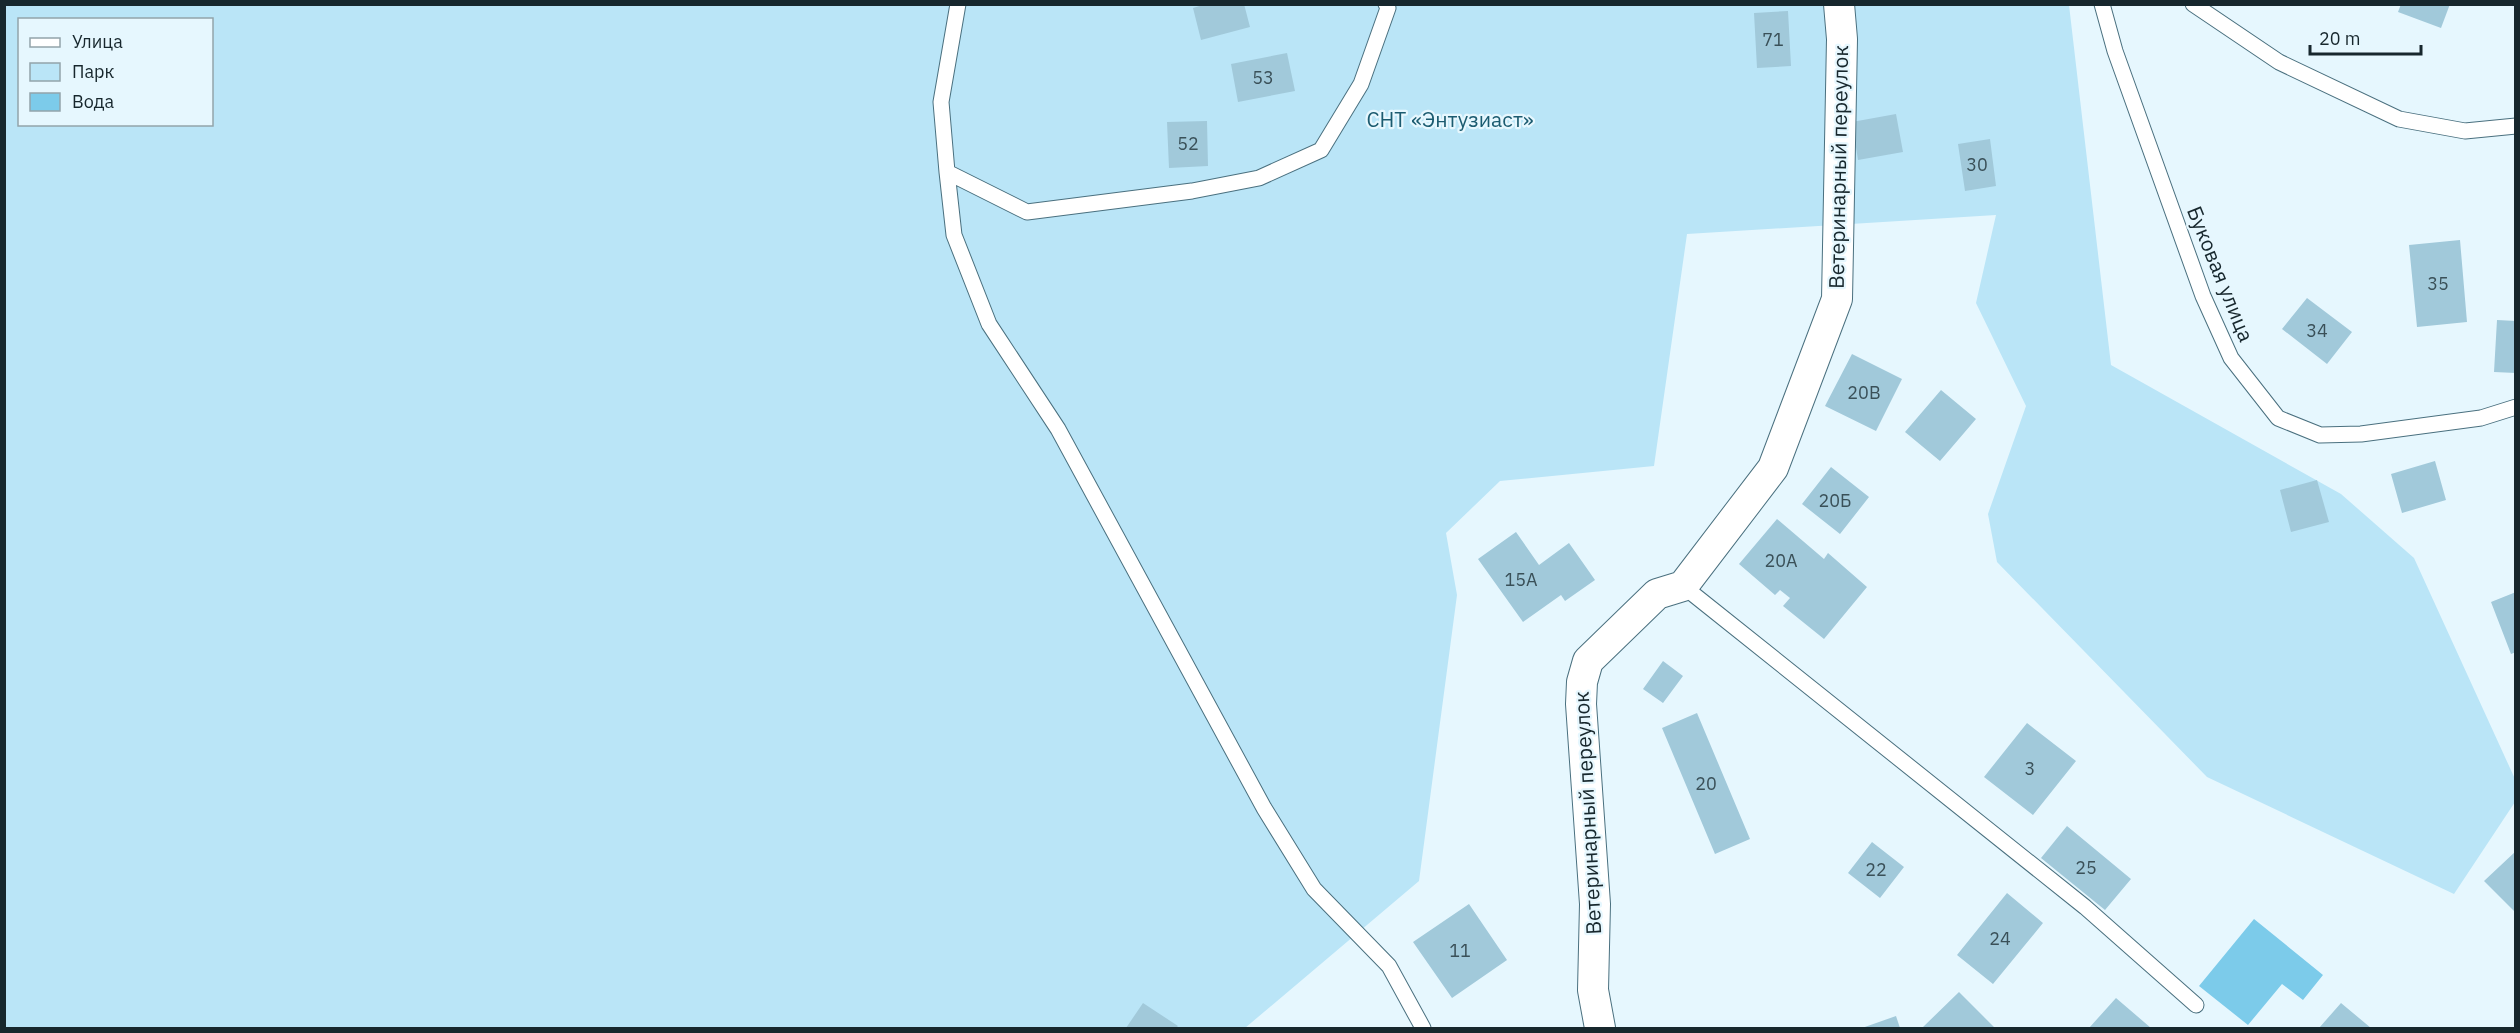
<svg xmlns="http://www.w3.org/2000/svg" width="2520" height="1033" viewBox="0 0 2520 1033" font-family="'IBM Plex Sans',sans-serif">
	<style>
		.green { fill: #bae5f7; fill-rule: evenodd }
		.water { fill: #7ccbea }
		.building { fill: #a1c9da }
		.lines { fill: none; stroke-linecap: round; stroke-linejoin: round }
		.lane-casing { stroke: #4a707f; stroke-width: 17 }
		.street-casing { stroke: #4a707f; stroke-width: 32 }
		.lane { stroke: #fff; stroke-width: 15 }
		.street { stroke: #fff; stroke-width: 30 }
		.labels { text-anchor: middle; stroke-width: 4.5; stroke-linejoin: round; paint-order: stroke }
		.number-label { font-size: 18px; fill: #3a5058 }
		.park-label { font-size: 21px; fill: #1b5b70; stroke: #e6f7fe }
		.street-label { font-size: 21px; fill: #17272d; stroke: #e6f7fe }
	</style>
	<rect width="100%" height="100%" fill="#e6f7fe"/>
	<!-- green -->
	<path class="green" d="M5,5H2069L2111,365L2341,494L2414,558L2515,779V802L2454,894L2207,777L1997,562L1988,514L2026,406L1976,303L1996,215L1687,234L1654,466L1500,481L1446,533L1457,595L1419,881L1245,1028H5ZM20,20H212V124H20Z"/>
	<!-- water -->
	<path class="water" d="M2254,919L2323,975L2303,1000L2282,984L2248,1025L2199,986Z"/>
	<!-- building -->
	<path class="building" d="M1206,4H1244L1250,27L1201,40L1193,8Z
		M2401,4H2450L2441,28L2398,12Z
		M1788,11L1791,66L1757,68L1754,13Z
		M1287,53L1295,91L1238,102L1231,64Z
		M1896,114L1903,152L1858,160L1852,122Z
		M1207,121L1208,166L1169,168L1167,122Z
		M1990,139L1996,186L1965,191L1958,144Z
		M2460,240L2467,322L2417,327L2409,245Z
		M2307,298L2352,332L2327,364L2282,329Z
		M2497,320L2516,321V373L2494,372Z
		M1852,354L1902,379L1876,431L1825,406Z
		M1941,390L1976,419L1940,461L1905,432Z
		M2435,461L2446,500L2402,513L2391,474Z
		M1831,467L1869,497L1840,534L1802,504Z
		M2317,480L2329,522L2291,532L2280,490Z
		M1777,519L1824,559L1828,553L1867,587L1824,639L1783,606L1790,598L1780,590L1775,595L1739,564Z
		M1516,532L1539,565L1569,543L1595,580L1565,601L1561,595L1523,622L1478,559Z
		M2516,592V652L2511,654L2491,602Z
		M1663,661L1683,676L1663,703L1643,689Z
		M1697,713L1750,839L1715,854L1662,728Z
		M2027,723L2076,761L2033,815L1984,777Z
		M2067,826L2131,879L2105,910L2041,858Z
		M1872,842L1904,867L1880,898L1848,873Z
		M2516,851V913L2484,881Z
		M2007,893L2043,923L1993,984L1957,955Z
		M1469,904L1507,960L1452,998L1413,942Z
		M1959,992L1995,1028H1922Z
		M2116,998L2151,1028H2089Z
		M1143,1003L1178,1026L1176,1028H1126Z
		M2341,1003L2371,1028H2319Z
		M1896,1016L1900,1028H1862Z"/>
	<g class="lines">
		<!-- lane casing -->
		<g class="lane-casing">
			<path id="lane" d="M958,4L941,102L947,172L954,235L989,324L1058,429L1264,808L1314,889L1389,966L1423,1028
				M2102,4L2115,51L2203,296L2231,358L2278,418L2320,435L2361,434L2481,418L2516,407
				M2193,4L2279,62L2399,119L2465,131L2516,126
				M947,172L1027,212L1192,191L1259,178L1321,150L1361,84L1388,8L1386,4
				M1683,586L2085,907L2196,1005"/>
		</g>
		<!-- street casing -->
		<g class="street-casing">
			<path id="street" d="M1600,1028L1593,990L1595,904L1581,704L1582,682L1588,661L1657,594L1683,586L1773,468L1837,299L1842,39L1839,4"/>
		</g>
		<!-- lane -->
		<use href="#lane" class="lane"/>
		<!-- street -->
		<use href="#street" class="street"/>
	</g>
	<g class="labels">
		<!-- number labels -->
		<g class="number-label">
			<text x="1773" y="46">71</text>
			<text x="1263" y="84">53</text>
			<text x="1188" y="150">52</text>
			<text x="1977" y="171">30</text>
			<text x="2438" y="290">35</text>
			<text x="2317" y="337">34</text>
			<text x="1864" y="399">20В</text>
			<text x="1835" y="507">20Б</text>
			<text x="1781" y="567">20А</text>
			<text x="1521" y="586">15А</text>
			<text x="2030" y="775">3</text>
			<text x="1706" y="790">20</text>
			<text x="2086" y="874">25</text>
			<text x="1876" y="876">22</text>
			<text x="2000" y="945">24</text>
			<text x="1460" y="957">11</text>
		</g>
		<!-- park labels -->
		<g class="park-label">
			<text x="1450" y="127">СНТ «Энтузиаст»</text>
		</g>
		<!-- street labels -->
		<g class="street-label">
			<text transform="translate(1839 167) rotate(-89)" y="7">Ветеринарный переулок</text>
			<text transform="translate(2220 274) rotate(68)" y="7">Буковая улица</text>
			<text transform="translate(1588 813) rotate(-93)" y="7">Ветеринарный переулок</text>
		</g>
	</g>
	<!-- border -->
	<rect width="2520" height="1033" fill="none" stroke="#17272d" stroke-width="12"/>
	<!-- legend -->
	<rect x="18" y="18" width="195" height="108" fill="#e6f7fe" stroke="#93a4aa" stroke-width="1.5"/>
	<rect x="30" y="38" width="30" height="9" fill="#ffffff" stroke="#93a4aa" stroke-width="1.5"/>
	<text x="72" y="48" font-size="18" fill="#17272d">Улица</text>
	<rect x="30" y="63" width="30" height="18" fill="#bae5f7" stroke="#93a4aa" stroke-width="1.5"/>
	<text x="72" y="78" font-size="18" fill="#17272d">Парк</text>
	<rect x="30" y="93" width="30" height="18" fill="#7ccbea" stroke="#93a4aa" stroke-width="1.5"/>
	<text x="72" y="108" font-size="18" fill="#17272d">Вода</text>
	<!-- scale -->
	<path d="M2310 45v9h111v-9" fill="none" stroke="#17272d" stroke-width="3"/>
	<text x="2319" y="45" font-size="18" fill="#17272d" stroke="#e6f7fe" stroke-width="4.5" paint-order="stroke">20 m</text>
</svg>
